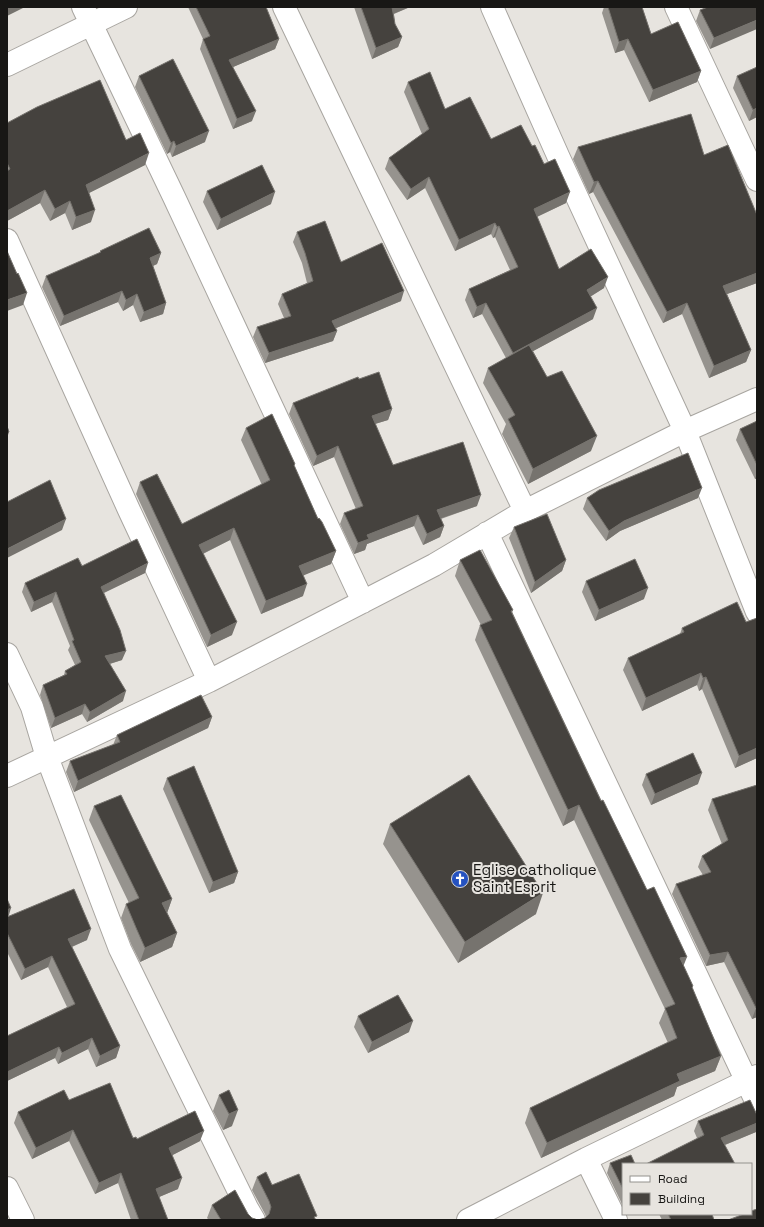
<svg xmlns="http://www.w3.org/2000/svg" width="764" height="1227" viewBox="0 0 764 1227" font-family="'Space Grotesk',sans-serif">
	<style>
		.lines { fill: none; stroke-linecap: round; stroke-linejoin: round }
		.minor-casing { stroke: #a8a5a0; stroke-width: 24 }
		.minor { stroke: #fff; stroke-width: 22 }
		.wall { fill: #96938e }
		.shaded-wall { fill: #76736e }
		.building { fill: #45423e; stroke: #76736e }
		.labels { text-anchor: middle; stroke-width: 4; stroke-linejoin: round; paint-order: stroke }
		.poi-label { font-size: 15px; fill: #181715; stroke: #e7e4df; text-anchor: start }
	</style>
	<rect width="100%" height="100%" fill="#e7e4df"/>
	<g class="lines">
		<!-- minor casing -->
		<g class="minor-casing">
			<path id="minor" d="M83,7L174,197L363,602
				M284,7L525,511
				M492,7L559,158L685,431L757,612
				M676,7L757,180
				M7,65L126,7
				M7,240L129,510L209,681
				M487,533L757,1103
				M7,654L32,707L47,757L120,949L247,1208L254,1220
				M7,776L209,681L434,565L525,511L685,431L757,399
				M586,1159L616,1220
				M7,1188L23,1220
				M468,1220L586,1159L757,1076"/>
		</g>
		<!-- minor -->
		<use href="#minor" class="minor"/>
	</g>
	<!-- wall -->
	<path class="wall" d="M188,7H266L279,39L275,49L233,67L252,121L233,129L200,49L203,39Z
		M354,7H410L394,14L395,24L402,37L398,47L372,59Z
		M604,7H642L651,34L701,71L697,82L649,102L624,50L615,53L602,13Z
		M757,7L710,49L696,21L700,10Z
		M139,76L205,142L172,157L170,152L167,154L135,87Z
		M737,76L757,117L749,121L733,88Z
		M408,82L445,109L491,139L532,146L544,164L566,203L537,217L559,269L604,288L590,297L593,319L533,351L547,377L591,451L528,484L502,434L506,424L483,383L488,368L506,358L482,314L473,318L465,300L469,289L510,270L495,237L493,238L491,234L455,251L425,188L407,200L385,169L389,158L422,134L404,92Z
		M7,123L126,140L145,165L89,193L91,222L72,230L65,213L50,221L40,203L7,221Z
		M578,147L704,155L757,215V283L727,294L751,350L746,362L709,378L682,314L663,323L593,192L589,194L573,159Z
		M207,191L271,204L217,230L203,202Z
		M297,232L341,262L401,301L336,328L337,331L333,341L265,363L253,337L257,327L284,318L278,304L282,294L307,283L302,263L293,242Z
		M100,251L161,253L157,264L153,266L166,303L163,314L140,322L133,305L123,311L118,302L60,326L42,287L46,276L100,253Z
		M359,379L392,409L388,420L375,424L393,465L477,506L441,519L444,526L440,537L423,545L414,526L367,544L365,550L354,554L340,524L344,513L356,509L334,457L313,466L289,414L293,403Z
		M757,421V478L755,479L736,440L740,429Z
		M246,428L294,466L318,519L336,551L331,564L303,575V596L261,614L230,540L203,554L232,635L207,647L136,494L140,482L182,524L262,485L241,440Z
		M587,498H698L620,531L606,541L583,509Z
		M514,527L566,560L562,571L531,593L509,538Z
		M460,560L513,610L512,613L601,801L683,966L721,1056L715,1071L677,1087L674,1096L541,1158L525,1123L530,1108L668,1043L659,1023L665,1009L574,820L563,826L475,640L480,625H481L455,576Z
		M82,566L145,573L104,593L122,660L110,664L123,701L87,722L82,714L51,728L40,695L43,685L64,675L65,671L75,665L68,650L70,646L52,602L31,612L22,592L25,583Z
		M586,581L644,599L595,621L582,592Z
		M682,628L757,758L735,768L702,689L699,691L697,685L642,711L623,670L628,658L680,634Z
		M212,717L208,728L74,792L66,772L70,761L113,745L117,735Z
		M646,774L698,784L651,805L642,785Z
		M167,778L238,872L234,883L209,893L163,789Z
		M757,785V1017L752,1019L724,962L706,966L672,894L676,884L703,875L698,867L702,856L722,844L708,810L712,799Z
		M94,806L172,899L167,913L177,933L172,947L140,962L131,944L121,918L126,904L129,903L89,820Z
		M390,824L536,914L458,963L383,844Z
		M7,899L8,917L87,940L72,947L120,1046L116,1058L96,1067L88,1049L58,1064L55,1058L7,1081V1036L67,1007L48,967L21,980L7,952Z
		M358,1016L409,1032L368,1053L354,1027Z
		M229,1090L232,1126L223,1130L213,1111L219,1095Z
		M69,1100L133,1138L137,1139L200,1141L172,1155L178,1189L159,1197L168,1220H131L118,1183L95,1194L69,1141L32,1159L14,1123L18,1112Z
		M757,1115V1129L756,1132L725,1145L697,1138L694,1131L698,1121Z
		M610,1163L623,1164V1204H622L607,1173Z
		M257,1177L272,1185L315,1219L316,1220H209L207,1218L212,1205L248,1214L252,1218L258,1220L265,1218L266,1217L265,1214L252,1190Z
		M659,1214H712L714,1220H662Z"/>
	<!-- shaded-wall -->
	<path class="shaded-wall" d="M7,7H25L7,16Z
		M391,7H410L388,16Z
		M757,20V29L710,49L714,38Z
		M402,37L398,47L372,59L376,48Z
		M279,39L275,49L226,70L229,60Z
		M628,39L624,50L615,53L619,42Z
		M701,71L697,82L649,102L653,90Z
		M757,108V117L749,121L753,110Z
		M256,111L252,121L233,129L237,119Z
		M209,131L205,142L172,157L176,146Z
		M174,141L170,152L167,154L171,143Z
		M149,153L145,165L81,197L86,185Z
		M429,177L425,188L407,200L411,189Z
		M598,181L593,192L589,194L594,182Z
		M45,190L40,203L7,221V211Z
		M275,192L271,204L217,230L221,219Z
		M570,192L566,203L530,220L534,209Z
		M70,201L65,213L50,221L55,209Z
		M95,210L91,222L72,230L76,217Z
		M495,223L491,234L455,251L459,240Z
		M499,226L495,237L493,238L497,227Z
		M161,253L157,264L146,269L150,258Z
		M757,273V283L719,297L723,286Z
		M608,277L604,288L583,301L587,290Z
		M122,291L118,302L60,326L64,316Z
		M404,291L401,301L329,331L332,321Z
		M27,293L23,305L7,311V300Z
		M137,294L133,305L123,311L126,300Z
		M166,303L163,314L140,322L144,312Z
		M486,303L482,314L473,318L477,307Z
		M687,303L682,314L663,323L667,312Z
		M597,308L593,319L509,364L513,353Z
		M337,331L333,341L265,363L269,353Z
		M751,350L746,362L709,378L714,366Z
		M392,409L388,420L368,426L372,416Z
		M9,432L7,438V433Z
		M597,436L591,451L528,484L533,469Z
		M338,446L334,457L313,466L317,456Z
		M757,473V478L755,479Z
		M702,488L698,498L620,531L606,541L609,531L624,521Z
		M481,495L477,506L433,521L437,510Z
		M418,515L414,526L367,544L365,550L354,554L358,543L367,535Z
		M66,519L62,530L7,558V549Z
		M444,526L440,537L423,545L427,534Z
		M234,528L230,540L194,558L199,545Z
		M336,551L331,564L295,579L299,566Z
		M566,560L562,571L531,593L535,582Z
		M148,563L145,573L97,596L101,587Z
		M307,584L303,596L261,614L266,601Z
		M648,588L644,599L595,621L599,610Z
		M56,592L52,602L31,612L34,602Z
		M237,622L232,635L207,647L211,635Z
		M126,651L122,660L102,666L105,656Z
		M701,673L697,685L642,711L646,698Z
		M706,677L702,689L699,691L703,678Z
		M126,691L123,701L87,722L90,712Z
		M85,704L82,714L51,728L55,718Z
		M212,717L208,728L74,792L78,781Z
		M757,748V758L735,768L739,756Z
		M702,773L698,784L651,805L655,794Z
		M579,805L574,820L563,826L568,810Z
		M238,872L234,883L209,893L213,882Z
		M543,893L536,914L458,963L465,942Z
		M172,899L167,913L162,903Z
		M11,908L8,918H7V910Z
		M91,929L87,940L64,950L68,939Z
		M177,933L172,947L140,962L145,948Z
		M728,952L724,962L706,966L710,955Z
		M52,956L48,967L21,980L25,969Z
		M687,957L681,972L680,958Z
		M756,1008H757V1017L752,1019Z
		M413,1021L409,1032L368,1053L372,1042Z
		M92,1038L88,1049L58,1064L62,1053Z
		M120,1046L116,1058L96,1067L100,1056Z
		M59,1047L55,1058L7,1081V1072Z
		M721,1056L715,1071L677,1087L674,1096L541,1158L547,1143L677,1074Z
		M238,1110L232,1126L223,1130L229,1114Z
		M757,1123V1129L756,1132L717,1148L721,1138Z
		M73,1130L69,1141L32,1159L36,1148Z
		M204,1131L200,1141L165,1159L169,1148Z
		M121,1173L118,1183L95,1194L99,1183Z
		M182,1178L178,1189L152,1200L156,1189Z"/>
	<!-- building -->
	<path class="building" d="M196,7H266L279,39L229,60L256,111L237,119L203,39L210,36Z
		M361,7H392L395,24L402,37L376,48Z
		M608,7H642L651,34L678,22L701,71L653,90L628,39L619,42Z
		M708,7H757V20L714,38L700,10Z
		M173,59L209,131L176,146L174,141L171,143L139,76Z
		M757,67V108L753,110L737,76Z
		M430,72L445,109L470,97L491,139L521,125L532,146L535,145L544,164L555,159L570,192L534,209L559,269L591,249L608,277L587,290L597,308L513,353L486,303L477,307L469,289L518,267L499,226L497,227L495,223L459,240L429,177L411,189L389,158L429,129L408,82Z
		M100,80L126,140L140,133L149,153L86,185L95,210L76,217L70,201L55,209L45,190L7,211V171L10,169L7,163V123L37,107Z
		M691,114L704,155L728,145L757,215V273L723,286L751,350L714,366L687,303L667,312L598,181L594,182L578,147Z
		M262,165L275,192L221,219L207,191Z
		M325,221L341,262L382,243L404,291L332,321L337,331L269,353L257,327L291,316L282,294L313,281L305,253L297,232Z
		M149,228L161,253L150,258L166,303L144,312L137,294L126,300L122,291L64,316L46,276L101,252L100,251Z
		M7,251L17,274L18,273L27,293L7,300Z
		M529,345L547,377L562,371L597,436L533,469L508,419L515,415L488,368Z
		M379,372L392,409L372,416L393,465L463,442L481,495L437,510L444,526L427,534L418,515L367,535L369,539L358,543L344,513L363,506L338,446L317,456L293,403L358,377L359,379Z
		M272,414L295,464L294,465L318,519L319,518L322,522L336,551L299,566L307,584L266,601L234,528L199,545L237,622L211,635L140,482L157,474L182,524L270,480L246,428Z
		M757,421V465L740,429Z
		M7,426L9,432L7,433Z
		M688,453L702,488L624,521L609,531L587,498L599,490Z
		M50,480L66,519L7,549V502Z
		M547,514L566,560L535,582L514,527Z
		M137,539L148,563L101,587L120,630L126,651L105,656L126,691L90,712L85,704L55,718L43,685L67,674L65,671L81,662L72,641L74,640L56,592L34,602L25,583L78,558L82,566Z
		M480,550L513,610L511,611L601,801L603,800L647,890L654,887L687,957L680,958L693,986L692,987L721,1056L677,1074L680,1081L547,1143L530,1108L677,1038L665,1008L675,1004L579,805L568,810L480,625L492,620L460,560Z
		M635,559L648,588L599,610L586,581Z
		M737,602L746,622L757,618V748L739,756L706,677L703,678L701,673L646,698L628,658L684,632L682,628Z
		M201,695L212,717L78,781L70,761L120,742L117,735Z
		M693,753L702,773L655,794L646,774Z
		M194,766L238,872L213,882L167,778Z
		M469,775L543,893L465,942L390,824Z
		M757,785V1008H756L728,952L710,955L676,884L711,872L702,856L728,840L712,799Z
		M121,795L172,899L162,903L177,933L145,948L137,930L126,904L139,898L94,806Z
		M74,889L91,929L68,939L120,1046L100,1056L92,1038L62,1053L59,1047L7,1072V1036L75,1004L52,956L25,969L7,933V917Z
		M7,899L11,908L7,910Z
		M398,995L413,1021L372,1042L358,1016Z
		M110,1083L133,1138L136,1137L137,1139L195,1111L204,1131L169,1148L182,1178L156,1189L168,1220H139L121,1173L99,1183L73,1130L36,1148L18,1112L64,1090L69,1100Z
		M229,1090L238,1110L229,1114L219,1095Z
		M750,1100L757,1115V1123L721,1138L735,1164H646L704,1135L698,1121Z
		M631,1155L635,1164H623V1189L610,1163Z
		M266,1172L272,1185L299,1174L317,1216L314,1217L316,1220H221L212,1205L235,1190L248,1214L252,1218L258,1220L265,1218L269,1214L271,1207L269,1201L257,1177Z
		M757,1209V1220H728L744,1214H751V1211Z
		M668,1214H712L714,1220H671Z"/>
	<!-- icons -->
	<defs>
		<g id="church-disc" transform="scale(0.9)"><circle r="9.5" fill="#2552c0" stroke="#e7e4df"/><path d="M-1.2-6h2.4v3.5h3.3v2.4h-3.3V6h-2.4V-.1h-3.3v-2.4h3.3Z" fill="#fff"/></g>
	</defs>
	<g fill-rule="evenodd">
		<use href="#church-disc" x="460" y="879"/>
	</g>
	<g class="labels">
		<!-- poi labels -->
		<g class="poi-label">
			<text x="473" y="875">Eglise catholique<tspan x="473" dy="17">Saint Esprit</tspan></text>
		</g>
	</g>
	<!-- border -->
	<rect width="764" height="1227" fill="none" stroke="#181715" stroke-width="16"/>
	<!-- legend -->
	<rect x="622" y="1163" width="130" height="52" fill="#e7e4df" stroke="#94928e"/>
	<rect x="630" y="1176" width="20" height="6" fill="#ffffff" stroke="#94928e"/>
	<text x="658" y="1183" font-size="12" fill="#181715">Road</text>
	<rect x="630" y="1193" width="20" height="12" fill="#45423e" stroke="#94928e"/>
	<text x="658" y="1203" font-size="12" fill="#181715">Building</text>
</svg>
